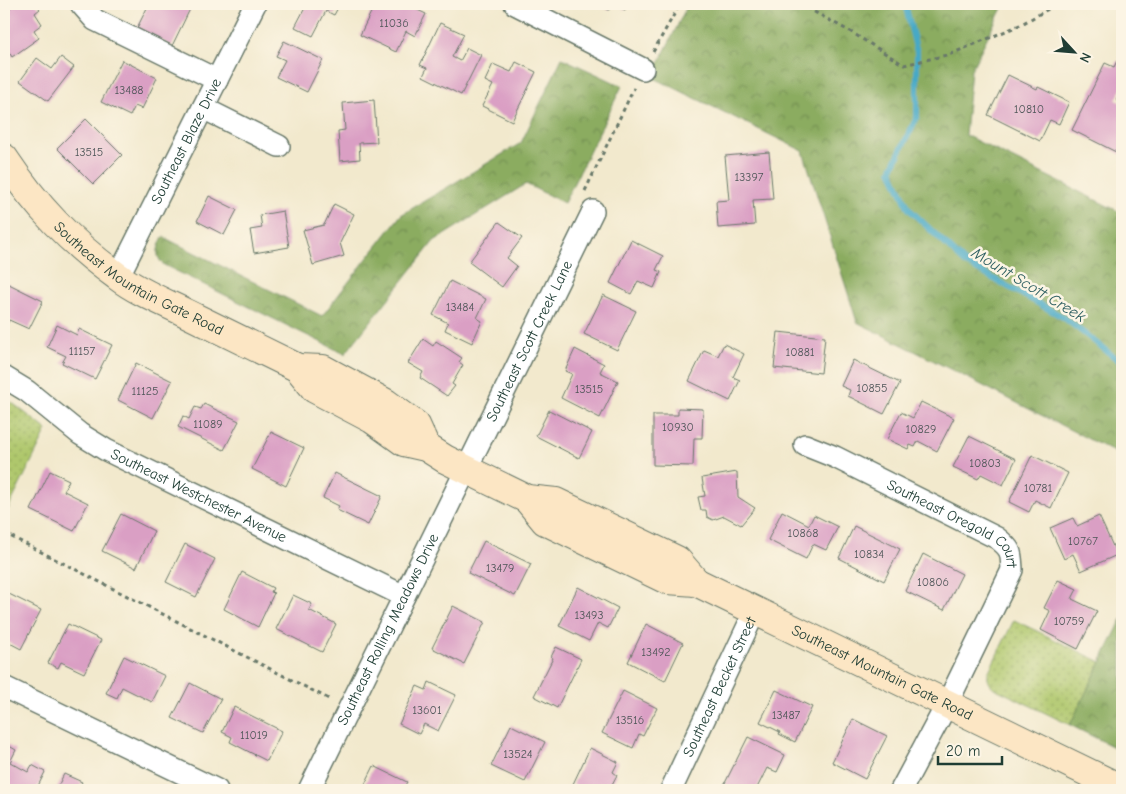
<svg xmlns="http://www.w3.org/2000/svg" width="1126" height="794" viewBox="0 0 1126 794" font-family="'Comic Neue',sans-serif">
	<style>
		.grass { fill: url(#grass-dots); stroke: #678250 }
		.forest { fill: url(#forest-crowns); stroke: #55744a }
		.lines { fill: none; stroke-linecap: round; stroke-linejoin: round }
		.stream { stroke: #46a9c6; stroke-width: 6 }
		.building { fill: #da9fc4 }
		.street-casing { stroke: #69796a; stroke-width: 24 }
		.secondary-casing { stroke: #69796a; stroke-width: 30 }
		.path { stroke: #69796a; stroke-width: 3; stroke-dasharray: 4 4; stroke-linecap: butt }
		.street { stroke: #fff; stroke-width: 21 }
		.secondary { stroke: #fce6c4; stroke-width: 28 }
		.labels { text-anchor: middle; stroke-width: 5; stroke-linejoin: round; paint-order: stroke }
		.number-label { font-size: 12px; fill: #4e5658 }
		.street-label { font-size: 15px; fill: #1f3d34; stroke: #fcf5e5 }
		.water-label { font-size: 16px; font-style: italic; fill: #2b5d60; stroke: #fcf5e5 }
	</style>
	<defs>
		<pattern id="grass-dots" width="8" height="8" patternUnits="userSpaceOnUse" patternTransform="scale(1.25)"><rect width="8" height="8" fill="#afc76c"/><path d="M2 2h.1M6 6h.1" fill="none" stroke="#8ea35a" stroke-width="1.8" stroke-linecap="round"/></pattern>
		<pattern id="forest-crowns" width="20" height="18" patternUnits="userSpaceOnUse" patternTransform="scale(1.25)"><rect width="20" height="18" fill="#8bac60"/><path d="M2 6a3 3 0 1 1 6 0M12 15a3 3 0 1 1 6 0" fill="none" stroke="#718d50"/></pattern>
	</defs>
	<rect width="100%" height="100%" fill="#fcf5e5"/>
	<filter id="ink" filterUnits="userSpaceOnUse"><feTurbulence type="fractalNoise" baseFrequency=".02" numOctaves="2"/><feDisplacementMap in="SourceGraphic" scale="10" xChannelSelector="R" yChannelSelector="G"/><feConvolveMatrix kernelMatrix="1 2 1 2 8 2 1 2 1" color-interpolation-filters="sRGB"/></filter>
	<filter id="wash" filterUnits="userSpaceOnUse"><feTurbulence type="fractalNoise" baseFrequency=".0096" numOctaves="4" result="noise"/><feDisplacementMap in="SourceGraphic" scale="20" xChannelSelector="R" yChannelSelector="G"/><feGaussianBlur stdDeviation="1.12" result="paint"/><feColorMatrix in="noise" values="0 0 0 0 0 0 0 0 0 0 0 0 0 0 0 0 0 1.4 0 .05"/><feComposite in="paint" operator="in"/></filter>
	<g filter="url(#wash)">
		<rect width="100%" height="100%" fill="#f2e9cd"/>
		<!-- grass -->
		<path class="grass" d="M4,397L19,408L47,430L4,517Z
			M1014,620L1101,662L1070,725L994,688C989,684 987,679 988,673Z"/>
		<!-- forest -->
		<path class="forest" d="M688,4H1004L971,70L965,135L1122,213V456L857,322L803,151L652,77Z
			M562,58L622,86L564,203L526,184L434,241L345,354L164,265C154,256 158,247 163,237L322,316L401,215L521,143Z
			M1122,619V751L1070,725Z"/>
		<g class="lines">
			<!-- stream -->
			<path class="stream" d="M905,4L917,52V117L891,170L909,209L965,263L1063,317L1122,363"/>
		</g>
		<g id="blocks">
			<!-- building -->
			<path class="building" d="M8,4H36L40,9L35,13L42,24L34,30L39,38L12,57L4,44V14L11,8Z
				M149,4H184L191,7L172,46L137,28Z
				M307,4H340L334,15L326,11L313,36L295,27Z
				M375,4H391L395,6L396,4H405L426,14L415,36L406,31L396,52L360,35Z
				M597,4H612L609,10Z
				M613,4H628L625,10Z
				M440,23L464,34L452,57L460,61L467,48L481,55L461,95L423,76L427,68L420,65Z
				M284,41L323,60L307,92L276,77L285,60L276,56Z
				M61,57L74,67L48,101L20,81L37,58L52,69Z
				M122,60L157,78L142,109L135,106L130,116L101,102Z
				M1117,61L1122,63V87L1116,100L1122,103V155L1072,130L1105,63L1114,67Z
				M516,62L536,72L512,121L482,106L493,85L485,81L493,64L511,72Z
				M1008,75L1037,89L1038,87L1069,102L1059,124L1050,120L1040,141L988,115Z
				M374,100L377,142L359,143L360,159L340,161L338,131L345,130L343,103Z
				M86,119L122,155L93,184L57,148Z
				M769,152L773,199L753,200L755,225L718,228L716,201L729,200L725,156Z
				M209,196L237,210L224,235L197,221Z
				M334,204L354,214L340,243L344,256L313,265L303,230L324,225Z
				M283,211L289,247L254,253L250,230L262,228L260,215Z
				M499,222L522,238L507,258L517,266L502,287L469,262Z
				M631,240L663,256L656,270L661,272L654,288L638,281L631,294L610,283Z
				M450,281L486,299L477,318L482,321L472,343L445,330L448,323L433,315Z
				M7,283L43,301L29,329L9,320L4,331V290Z
				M603,295L636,311L617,350L584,334Z
				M57,325L77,335L79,329L112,345L95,379L62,363L66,356L47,347Z
				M778,332L825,337L821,373L774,368Z
				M423,339L433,346L436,341L462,358L459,362L463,365L452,384L455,386L447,396L420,378L423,372L408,363Z
				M724,344L744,354L733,377L740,380L730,401L689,381L704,350L718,356Z
				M575,349L604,364L600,372L618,381L600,418L561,398L572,374L565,371Z
				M853,360L900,383L884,414L848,396L850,390L841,386Z
				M136,363L172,381L153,418L118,400Z
				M921,402L954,418L937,451L918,441L915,447L910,445L908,449L887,439L901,412L913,418Z
				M204,404L239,421L224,450L178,427L183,416L189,419L195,407L201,409Z
				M678,408L703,409L702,438H694L693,466L653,465V415H678Z
				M549,410L592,432L579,458L536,436Z
				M271,432L304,448L286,486L252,469Z
				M969,436L1016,459L1003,485L981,474L978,479L953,467Z
				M1032,455L1068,473L1051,508L1035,500L1029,512L1009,502Z
				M50,471L69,480L64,491L88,503L74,531L31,510Z
				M737,472L738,497L755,508L741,525L724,516L713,520L707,517L706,510H701L698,497L705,496L702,478Z
				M335,473L382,496L368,525L337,510L339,506L323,498Z
				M782,511L809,525L814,515L838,527L826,550L813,544L806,559L768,540Z
				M121,514L154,531L136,568L102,551Z
				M1099,516L1117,555L1081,571L1073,554L1064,559L1050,528L1073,518L1077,526Z
				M854,526L900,549L884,581L839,558Z
				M484,541L531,564L515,596L468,573Z
				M185,544L215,559L196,597L166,582Z
				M923,554L962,574L944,610L905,591Z
				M242,572L273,588L271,592L274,593L258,627L224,609Z
				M1058,580L1077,589L1072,599L1097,611L1078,649L1041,630L1050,611L1044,608Z
				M578,587L618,608L608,628L598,623L589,641L559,626Z
				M7,593L41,610L21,649L4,640V600Z
				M293,595L312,604L309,610L336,624L322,652L276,629Z
				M453,606L485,622L464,664L432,648Z
				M68,624L101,640L84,673L61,662L58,668L48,663Z
				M646,624L683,643L665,681L628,662Z
				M556,647L581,659L557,708L534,696L553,658L551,657Z
				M124,656L165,676L152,702L122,687L117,698L106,693Z
				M429,682L456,695L438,731L424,724L419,734L399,724L417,686L426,690Z
				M190,683L221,699L203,733L172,718Z
				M776,690L812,707L795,742L779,734L780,732L760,722Z
				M623,691L657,708L643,736L639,734L633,748L602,733Z
				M234,707L282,731L267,761L230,742L232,737L222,732Z
				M853,719L887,736L865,779L832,762Z
				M511,725L545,742L525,782L491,766Z
				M748,737L785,755L777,772L767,768L756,790H729L723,787Z
				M4,743L16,750L10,762L28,772L32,765L45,772L36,790H4Z
				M590,748L618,762L613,772L617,775L609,790H585L573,784Z
				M374,766L407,782L402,790H362Z
				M64,774L82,782L78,790H56Z"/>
		</g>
	</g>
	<g filter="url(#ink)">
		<use href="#blocks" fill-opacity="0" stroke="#69796a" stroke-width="1"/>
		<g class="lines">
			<!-- street casing -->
			<g class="street-casing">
				<g id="street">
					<path d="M81,4L95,20L217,80"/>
					<path d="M515,4L643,69"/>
					<path d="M203,108L279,146"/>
					<path id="s1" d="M118,277L255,4"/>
					<path id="s2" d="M4,377L27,391L80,434L106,450L404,596"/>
					<path id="s3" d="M805,445L835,457L997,538C1012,550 1011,552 1012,570L947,704L901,790"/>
					<path d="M4,687L217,790"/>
					<path id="s4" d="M309,790L593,211"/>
					<path id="s5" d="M671,790L755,611"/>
				</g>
			</g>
			<!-- secondary casing -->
			<g class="secondary-casing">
				<g id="secondary">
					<path id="s6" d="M4,158C36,206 70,242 117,276C138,292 164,302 188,314C224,332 261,350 298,368L323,369L386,403L416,425L426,447"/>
					<path d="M298,368L315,389L372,419L404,442L426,447L445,459L527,499L556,502L677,560L696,582"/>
					<path id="s7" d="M527,499L545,521L667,580L696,582L1122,789"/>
				</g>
			</g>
			<!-- path -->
			<path class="path" d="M800,4L851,32L904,65L951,54L1020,25L1057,4
				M653,52L680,4
				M585,191L634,88
				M4,533L331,700"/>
			<!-- street -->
			<use href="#street" class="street"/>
			<!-- secondary -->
			<use href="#secondary" class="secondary"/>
		</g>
	</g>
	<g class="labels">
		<!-- number labels -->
		<g class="number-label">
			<text x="394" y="27">11036</text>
			<text x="129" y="94">13488</text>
			<text x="1029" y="113">10810</text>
			<text x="89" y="156">13515</text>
			<text x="749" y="181">13397</text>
			<text x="460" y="311">13484</text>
			<text x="82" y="355">11157</text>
			<text x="800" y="356">10881</text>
			<text x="872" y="392">10855</text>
			<text x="589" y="393">13515</text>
			<text x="145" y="395">11125</text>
			<text x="208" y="428">11089</text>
			<text x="678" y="431">10930</text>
			<text x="921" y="433">10829</text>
			<text x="985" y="467">10803</text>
			<text x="1038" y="492">10781</text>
			<text x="803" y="537">10868</text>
			<text x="1083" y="545">10767</text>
			<text x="869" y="558">10834</text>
			<text x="500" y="572">13479</text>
			<text x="933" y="586">10806</text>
			<text x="589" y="619">13493</text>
			<text x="1069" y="625">10759</text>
			<text x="656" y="656">13492</text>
			<text x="427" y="714">13601</text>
			<text x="786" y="719">13487</text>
			<text x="630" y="724">13516</text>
			<text x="254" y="739">11019</text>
			<text x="518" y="758">13524</text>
		</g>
		<!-- street labels -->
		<g class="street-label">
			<text dy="5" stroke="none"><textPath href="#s1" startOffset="152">Southeast Blaze Drive</textPath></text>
			<text dy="5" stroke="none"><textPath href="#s6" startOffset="184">Southeast Mountain Gate Road</textPath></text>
			<text dy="5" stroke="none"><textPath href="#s4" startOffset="500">Southeast Scott Creek Lane</textPath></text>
			<text dy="5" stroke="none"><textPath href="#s2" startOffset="229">Southeast Westchester Avenue</textPath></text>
			<text dy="5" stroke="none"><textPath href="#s3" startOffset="170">Southeast Oregold Court</textPath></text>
			<text dy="5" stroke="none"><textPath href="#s4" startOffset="179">Southeast Rolling Meadows Drive</textPath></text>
			<text dy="5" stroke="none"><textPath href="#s7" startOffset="400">Southeast Mountain Gate Road</textPath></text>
			<text dy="5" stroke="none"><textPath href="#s5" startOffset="114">Southeast Becket Street</textPath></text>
		</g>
		<!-- water labels -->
		<g class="water-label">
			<text transform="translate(1029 284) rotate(31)" y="6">Mount Scott Creek</text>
		</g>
	</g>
	<!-- margin -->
	<rect width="1126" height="794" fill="none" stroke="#fcf5e5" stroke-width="20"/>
	<!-- north arrow -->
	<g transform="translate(1074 52) rotate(116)" stroke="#fcf5e5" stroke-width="4" paint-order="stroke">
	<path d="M0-4L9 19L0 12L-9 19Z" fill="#1f3d34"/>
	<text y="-8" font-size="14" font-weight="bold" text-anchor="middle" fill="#1f3d34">N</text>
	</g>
	<!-- scale -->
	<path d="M938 756v8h64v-8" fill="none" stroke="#1f3d34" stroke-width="2.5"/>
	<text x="946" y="756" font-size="15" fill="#1f3d34" stroke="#fcf5e5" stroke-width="4" paint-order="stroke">20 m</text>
</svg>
